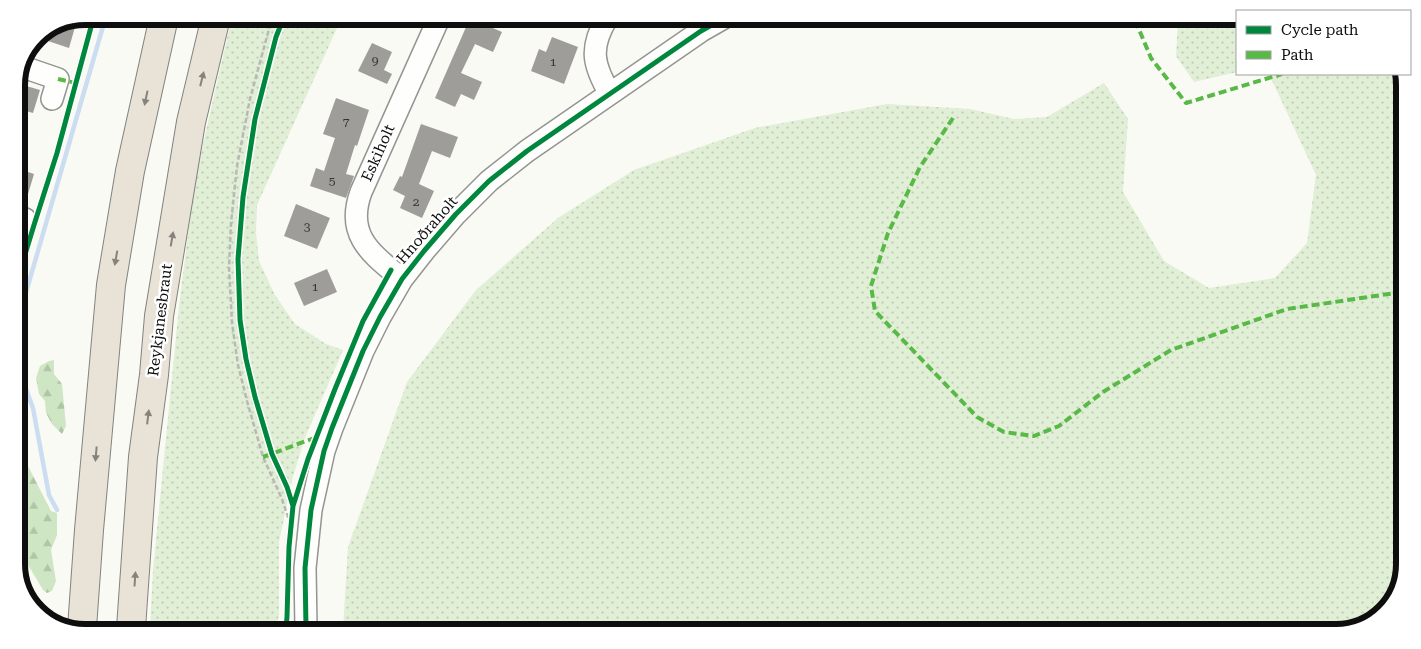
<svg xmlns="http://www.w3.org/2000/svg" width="1421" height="649" viewBox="0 0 1421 649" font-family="'Roboto Serif',serif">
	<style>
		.grass { fill: url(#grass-dots) }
		.forest { fill: url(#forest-firs) }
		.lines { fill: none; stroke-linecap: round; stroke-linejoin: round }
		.stream { stroke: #ccddf2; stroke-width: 4.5 }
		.building { fill: #9e9d99 }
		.minor-casing { stroke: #949492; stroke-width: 24 }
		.highway-casing { stroke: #82827f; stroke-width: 30 }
		.path { stroke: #b8b8b7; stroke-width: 2.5; stroke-dasharray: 5 2.5; stroke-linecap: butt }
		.minor { stroke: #fefefd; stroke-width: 21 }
		.highway { stroke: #e8e2d7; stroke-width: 28 }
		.quiet { stroke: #58b947; stroke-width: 4; stroke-dasharray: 8 4; stroke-linecap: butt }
		.cycleway-casing { stroke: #fff; stroke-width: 8 }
		.cycleway { stroke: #00873e; stroke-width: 5 }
		.oneway { fill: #86837d }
		.labels { text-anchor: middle; stroke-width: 5; stroke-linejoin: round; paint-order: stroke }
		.number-label { font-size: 12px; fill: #323231 }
		.street-label { font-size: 15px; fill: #0e0e0e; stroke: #fff }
		.rim { fill: none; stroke: #0e0e0e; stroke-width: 6 }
	</style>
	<defs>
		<pattern id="grass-dots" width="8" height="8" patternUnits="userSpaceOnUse" patternTransform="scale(1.25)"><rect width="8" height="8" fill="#e0efd5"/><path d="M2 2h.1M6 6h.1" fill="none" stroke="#bfccb6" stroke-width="1.8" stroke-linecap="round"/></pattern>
		<pattern id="forest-firs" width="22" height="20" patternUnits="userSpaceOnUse" patternTransform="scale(1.25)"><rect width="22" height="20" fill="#cfe6c4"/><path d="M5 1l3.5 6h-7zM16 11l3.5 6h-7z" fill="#b1c4a7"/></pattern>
	</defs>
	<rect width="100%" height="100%" fill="#fafaf4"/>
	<!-- grass -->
	<path class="grass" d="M232,17H342L257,205L256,233L259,261L275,295L295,324L326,344L343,350L304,440L292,480L279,542V615L276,628H150L153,570L179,306L195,179Z
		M1178,21H1237V72L1194,82L1176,56Z
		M1269,74H1402L1405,81L1399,591L1374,621L1336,633L343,629L348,547L407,382L476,290L558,218L634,170L755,128L887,104L970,109L1014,119L1047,117L1104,83L1128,119L1123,192L1164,261L1209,288L1275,278L1307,243L1316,175Z"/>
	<!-- forest -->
	<path class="forest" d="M54,360V374L62,384L66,426L62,434L52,424L46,413L45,401L39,394L36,378L40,366L49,361Z
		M16,410L21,413L23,442L28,466L51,511L57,513V535L51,550L56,581L52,591L47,593L43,590L24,558L19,523L16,487Z"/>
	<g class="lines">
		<!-- stream -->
		<path class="stream" d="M16,327L106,16
			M16,362L33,408L49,495L57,510"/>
	</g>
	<!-- building -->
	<path class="building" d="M470,18L502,32L493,52L475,44L461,73L482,82L474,100L461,94L455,107L435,98Z
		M65,24L75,27L69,48L36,37Z
		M552,37L578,47L564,84L531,71L539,49L546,52Z
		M372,43L392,52L384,70L392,74L387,84L358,71Z
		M16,83L40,90L33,113L16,108Z
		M336,98L369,110L357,146L355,145L346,174L354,176L346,198L310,186L316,168L324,171L335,138L323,134Z
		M421,124L458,137L450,158L432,151L419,184L434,191L422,218L400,208L405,196L393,190L400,176L402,177Z
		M16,168L34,174L28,194L16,190Z
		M296,204L330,218L317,249L284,236Z
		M327,269L337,292L304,306L294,283Z"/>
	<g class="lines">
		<!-- minor casing -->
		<g class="minor-casing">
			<path id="minor" d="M607,18C589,48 593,65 610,94
				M23,67L58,79L52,99
				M16,216L25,219L18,241
				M402,279C372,254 345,236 361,192L439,18
				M306,628L305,568L311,510L324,451L332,428L363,351L380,317L402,279L424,251L456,214L489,181L527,151L701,31L722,19"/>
		</g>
		<!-- highway casing -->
		<g class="highway-casing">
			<path id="highway" d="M82,628L89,530L111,285L130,171L164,17
				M131,628L143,457L154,375L159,316L191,122L216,17"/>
		</g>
		<!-- path -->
		<path class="path" d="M274,17L269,29L250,99L237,166L231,223L229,267L232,323L238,365L247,401L263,457L282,499L290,523"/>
		<!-- minor -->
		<use href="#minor" class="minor"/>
		<!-- highway -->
		<use href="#highway" class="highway"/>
		<!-- quiet -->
		<path class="quiet" d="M1134,21L1138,27L1151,58L1186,103L1282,74
			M58,79L76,83
			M953,118L920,167L888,233L871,286L875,311L977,417L1004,432L1034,436L1059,426L1103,392L1171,350L1287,309L1402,292
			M263,457L317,437"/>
		<!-- cycleway casing -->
		<g class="cycleway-casing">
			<path id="cycleway" d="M284,17L276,37L255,119L243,197L238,259L240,320L246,359L255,397L272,454L287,487L293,506
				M16,284L34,225L57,153L94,16
				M16,518L20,563L29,593L46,615L65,627
				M286,628L287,617L289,547L293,506L308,459L335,389L363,321L391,270
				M306,628L305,568L311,510L324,451L332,428L363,351L380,317L402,279L424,251L456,214L489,181L527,151L701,31L722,19"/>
		</g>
		<!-- cycleway -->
		<use href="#cycleway" class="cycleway"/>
	</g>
	<!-- one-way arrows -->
	<defs><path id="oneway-solid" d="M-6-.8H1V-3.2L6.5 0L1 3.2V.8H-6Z" transform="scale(1.25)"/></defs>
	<g class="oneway">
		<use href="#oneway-solid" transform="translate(202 79) rotate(-76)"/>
		<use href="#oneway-solid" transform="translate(146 98) rotate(102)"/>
		<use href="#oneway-solid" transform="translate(172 239) rotate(-80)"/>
		<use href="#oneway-solid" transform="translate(116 258) rotate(100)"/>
		<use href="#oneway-solid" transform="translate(148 417) rotate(-83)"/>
		<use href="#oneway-solid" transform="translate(96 454) rotate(95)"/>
		<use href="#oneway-solid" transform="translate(135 579) rotate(-86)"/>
	</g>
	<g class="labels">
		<!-- number labels -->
		<g class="number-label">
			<text x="375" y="65">9</text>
			<text x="553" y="66">1</text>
			<text x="346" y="126">7</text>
			<text x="332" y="185">5</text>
			<text x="416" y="206">2</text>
			<text x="307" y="231">3</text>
			<text x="315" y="291">1</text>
		</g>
		<!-- street labels -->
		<g class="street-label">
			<text transform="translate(378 153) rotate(-66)" y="5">Eskiholt</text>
			<text transform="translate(427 230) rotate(-49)" y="5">Hnoðraholt</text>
			<text transform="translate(160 320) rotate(-83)" y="5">Reykjanesbraut</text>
		</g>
	</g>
	<!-- crop -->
	<path d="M0 0H1421V649H0ZM85 25H1336A60 60 0 0 1 1396 85V564A60 60 0 0 1 1336 624H85A60 60 0 0 1 25 564V85A60 60 0 0 1 85 25Z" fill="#fff" fill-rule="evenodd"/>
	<path class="rim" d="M85 25H1336A60 60 0 0 1 1396 85V564A60 60 0 0 1 1336 624H85A60 60 0 0 1 25 564V85A60 60 0 0 1 85 25Z"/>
	<!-- legend -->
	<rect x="1236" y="10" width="175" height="65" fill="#ffffff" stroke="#9f9f9f"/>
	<rect x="1246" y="26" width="25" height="8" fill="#00873e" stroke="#9f9f9f"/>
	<text x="1281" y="35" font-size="15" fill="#0e0e0e">Cycle path</text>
	<rect x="1246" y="51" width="25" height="8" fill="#58b947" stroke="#9f9f9f"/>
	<text x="1281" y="60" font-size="15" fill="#0e0e0e">Path</text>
</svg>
